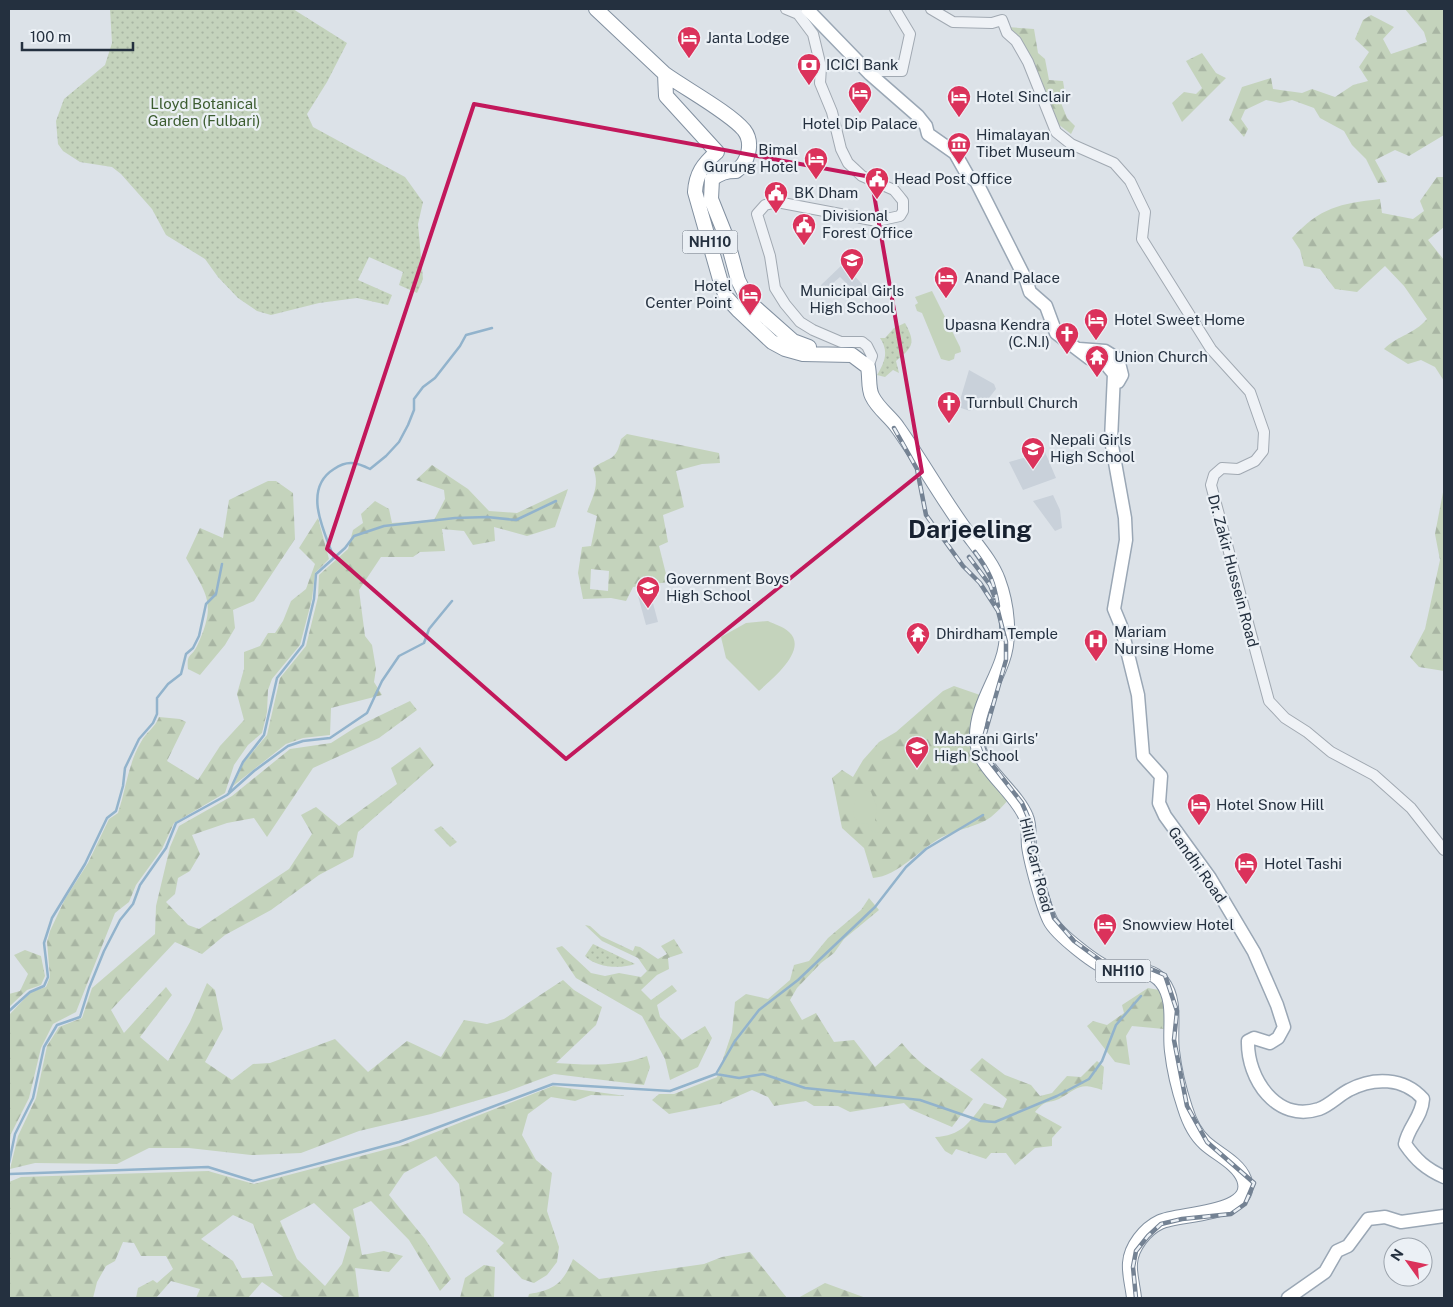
<svg xmlns="http://www.w3.org/2000/svg" width="1453" height="1307" viewBox="0 0 1453 1307" font-family="'Public Sans',sans-serif">
	<style>
		.built { fill: #c9d1da }
		.grass { fill: url(#grass-dots) }
		.forest { fill: url(#forest-firs); fill-rule: evenodd }
		.cemetery { fill: url(#cemetery-stones) }
		.park { fill: #c4d3bc }
		.lines { fill: none; stroke-linecap: round; stroke-linejoin: round }
		.stream { stroke: #92b3cc; stroke-width: 2.5 }
		.minor-casing { stroke: #a1a9b2; stroke-width: 12 }
		.major-casing { stroke: #9aa7b5; stroke-width: 15 }
		.highway-casing { stroke: #8290a0; stroke-width: 16 }
		.minor { stroke: #eff2f6; stroke-width: 10 }
		.major { stroke: #fff; stroke-width: 12 }
		.highway { stroke: #fff; stroke-width: 14 }
		.rail-casing { stroke: #748293; stroke-width: 4.5 }
		.rail { stroke: #ebf0f5; stroke-width: 2.5; stroke-dasharray: 8; stroke-linecap: butt }
		.marked { fill: none; stroke: #c2185b; stroke-width: 4; stroke-linejoin: round }
		.labels { text-anchor: middle; stroke-width: 4.5; stroke-linejoin: round; paint-order: stroke }
		.shield { fill: #ebf0f5; stroke: #606a76; stroke-width: 1 }
		.shield-label { font-size: 14px; font-weight: bold; fill: #24303f }
		.poi-label { font-size: 15px; fill: #24303f; stroke: #ebf0f5; text-anchor: start }
		.park-label { font-size: 15px; fill: #3c5c30; stroke: #ebf0f5 }
		.street-label { font-size: 15px; fill: #24303f; stroke: #ebf0f5 }
		.town-label { font-size: 25px; font-weight: bold; fill: #172130; stroke: #ebf0f5 }
	</style>
	<defs>
		<pattern id="grass-dots" width="8" height="8" patternUnits="userSpaceOnUse" patternTransform="scale(1.25)"><rect width="8" height="8" fill="#c4d3bc"/><path d="M2 2h.1M6 6h.1" fill="none" stroke="#a8b5a3" stroke-width="1.8" stroke-linecap="round"/></pattern>
		<pattern id="forest-firs" width="22" height="20" patternUnits="userSpaceOnUse" patternTransform="scale(1.25)"><rect width="22" height="20" fill="#c4d3bc"/><path d="M5 1l3.5 6h-7zM16 11l3.5 6h-7z" fill="#a8b5a3"/></pattern>
		<pattern id="cemetery-stones" width="16" height="16" patternUnits="userSpaceOnUse" patternTransform="scale(1.25)"><rect width="16" height="16" fill="#c4d3bc"/><path d="M2 7V4a2 2 0 0 1 4 0v3zM10 15v-3a2 2 0 0 1 4 0v3z" fill="#a8b5a3"/></pattern>
	</defs>
	<rect width="100%" height="100%" fill="#dce2e8"/>
	<!-- built -->
	<path class="built" d="M843,264L864,286L856,293L840,277L825,290L820,286Z
		M969,370L994,384L996,389L985,403L970,411L958,407Z
		M1045,452L1056,478L1023,490L1009,462Z
		M1053,495L1060,510L1062,528L1055,531L1033,501Z
		M650,592L658,622L646,625L638,596Z"/>
	<!-- grass -->
	<path class="grass" d="M110,9H293L347,43L327,82L307,114L313,127L405,177L423,202L418,224L423,279L417,293L399,285L403,272L369,257L358,280L392,295L388,305L357,298L319,303L271,315L257,311L238,298L218,277L205,259L166,235L152,209L121,174L112,167L80,162L63,151L58,144L56,121L64,99L105,65L112,43Z
		M905,323C916,343 913,347 896,361L899,373L893,370L885,377L877,375C885,362 889,351 880,338H885L894,328Z
		M593,944L635,964C620,969 597,968 585,956Z"/>
	<!-- forest -->
	<path class="forest" d="M1405,9H1444V135L1409,156L1395,150L1375,160L1387,182L1378,183L1366,159L1352,145L1344,131L1320,118L1314,108L1292,100L1280,103L1266,100L1245,110L1241,119L1248,129L1244,137L1229,120L1242,87L1271,78L1273,89L1302,93L1312,89L1335,97L1353,85L1368,81L1359,67L1369,52L1355,39L1363,20L1371,15L1394,27L1383,39L1391,54L1427,42L1424,32Z
		M1007,27L1034,29L1038,53L1045,59L1049,80L1063,81L1065,94L1059,98L1067,118L1075,126L1071,134L1054,121Z
		M1202,53L1216,73L1226,78L1182,122L1172,103L1184,92L1196,94L1202,88L1186,61Z
		M1437,177H1444V227L1428,240L1444,260V381L1435,367L1421,360L1408,364L1384,349C1400,334 1413,335 1427,319L1404,286L1385,266L1357,292L1335,289L1320,269L1304,266L1300,250L1292,238C1321,207 1339,204 1380,199L1382,213L1413,219L1424,211L1420,201Z
		M627,434L719,453L720,463L702,464L676,471L684,507L663,515L668,542L659,546L668,582L633,587L626,601L611,598L583,599L578,573L582,547L591,546L597,516L587,512C593,496 600,484 593,468C610,456 616,462 621,439ZM591,569L609,571L608,591L590,589Z
		M432,465L468,489L489,511L517,513L568,489L555,527L527,536L494,527L495,541L473,545L464,531L442,529L445,551L420,552L413,557H381L359,590L365,636L372,645L376,669L374,682L382,695L331,708L330,735L303,738L286,744L233,786L244,762L267,735L280,678L306,646L318,597L319,575L348,549L353,530L363,523L361,514L375,501L389,509L392,523L434,520L445,499L444,490L416,480Z
		M268,481H276L293,493L295,539L254,601L233,610L235,628L225,645L200,675L188,669C186,653 192,657 197,646C217,603 207,595 186,558L200,528L223,538L229,500Z
		M1444,487V671L1419,667L1410,657L1425,629L1440,560L1435,534Z
		M318,518L329,559L315,573L312,599L300,645L272,679L268,690L267,712L262,733L248,745L234,765L225,793L174,823L162,849L136,885L129,902L115,913L76,1012L53,1024L41,1048L29,1098L11,1134L9,1147V1015L31,992L46,987L50,977L47,942L50,931L65,899L88,863L109,819L118,813C126,789 128,764 141,742C146,732 155,728 159,717L180,719L186,722L167,761L198,780L220,746L244,720L237,694L244,669V652L260,646L268,633H275L283,621L291,601L306,589L315,564L299,548Z
		M954,686L980,695L973,742L1008,800C1003,806 997,812 991,817C977,827 958,829 942,837C919,849 899,876 873,878L864,848L842,828L832,778L842,770L853,777L863,760L879,742L896,732L943,691Z
		M410,701L417,710L379,738L313,768L267,837L254,818L227,823L192,835L200,854L190,871L178,878L175,894L166,902L188,925L199,929L289,869L312,834L301,815L316,807L339,826L397,784L391,768L420,747L434,765L358,832L353,857L319,875L271,910L225,935L202,954L175,942L111,1010L124,1033L166,987L172,995L140,1037L168,1061L190,1022L207,983L215,990L223,1029L205,1062L232,1080L253,1064L270,1063L335,1039L368,1072L407,1041L441,1057L464,1020L487,1024L504,1019L563,980L574,990L602,1007L596,1025L556,1063C585,1065 619,1067 647,1056L650,1067L644,1085L554,1074L506,1092L431,1114L359,1131L301,1153L251,1155L189,1148H149L117,1164L35,1163L10,1169L18,1136L36,1098L47,1046L59,1027L82,1018L92,988L155,934L156,906L170,847L179,826L232,796L290,749L331,743L356,727Z
		M869,898L879,910L844,939L834,953L821,963L797,988L790,1000L802,1020L816,1013L834,1042L854,1040L875,1067L902,1043C921,1068 948,1081 973,1099L952,1127L910,1109L904,1103L850,1112L838,1106H814L806,1101L774,1106L768,1097L752,1090L720,1104L669,1114L652,1100L659,1094H674L717,1077L732,1032L735,1002L746,994L768,999L790,980L794,965L809,961L828,938L861,910Z
		M585,925L590,926L601,936L633,951L635,946L640,947L658,959L667,954L661,946L674,939L683,953L668,958L669,969L657,975L641,990L651,1000L672,985L677,991L657,1005L660,1017L682,1040L705,1026L712,1038L698,1067L670,1080L665,1059L642,1016L576,978L556,948L562,946L591,973L605,976L619,973L641,977L647,971L638,958L602,941Z
		M25,950L41,956L45,976L41,985L27,990L9,1007V994L20,991L28,974L14,955Z
		M1148,988L1159,990L1168,1006L1164,1029L1132,1026L1126,1036L1130,1065L1115,1062L1087,1026L1093,1021L1107,1025L1124,1013L1122,1005Z
		M982,1058L1005,1075L1031,1085L1040,1096L1052,1093L1067,1076L1081,1077L1097,1061L1104,1067L1102,1090C1079,1082 1079,1088 1059,1099C1047,1104 1046,1099 1035,1112L1062,1127L1052,1138V1146L1035,1148L1015,1165L1006,1153H991L986,1159L956,1149L952,1155L945,1151L935,1137C961,1136 969,1123 984,1103L1003,1108L1007,1099L970,1070Z
		M553,1086L626,1096L591,1095L575,1101L551,1097L528,1114L522,1135L536,1160L552,1173L547,1211L559,1247L557,1262L547,1275L534,1283L522,1279L496,1251L504,1243L463,1213L459,1184L436,1156L404,1173L389,1195L425,1239L451,1279L440,1291L409,1240L371,1201L353,1209L362,1255L384,1251L403,1256L389,1272L355,1268L359,1298H285L262,1282L248,1298H196L200,1289L171,1281L156,1298H136L138,1288L153,1280L157,1283L173,1269L166,1256H141L134,1243L123,1242L115,1261L106,1266L97,1282L93,1298H9V1182L21,1177L208,1171L254,1184L403,1145ZM314,1203L350,1237L342,1264L325,1286L297,1259L280,1221ZM233,1215L253,1224L273,1276L242,1278L233,1261L201,1239Z
		M750,1252L787,1298H528L529,1294C555,1290 563,1283 573,1259L599,1279L704,1264L722,1257Z
		M484,1265L495,1267L494,1298H460L465,1278Z
		M825,1283L866,1298H867H798Z"/>
	<!-- cemetery -->
	<path class="cemetery" d="M441,826L457,842L450,847L434,830Z"/>
	<!-- park -->
	<path class="park" d="M932,291L960,347L961,352L955,354L954,359L949,361L941,359L922,313L917,311L915,305L918,303L915,297Z
		M768,621C774,624 784,627 789,632C809,650 771,680 759,691L726,658L721,637L746,623Z
		M864,790L871,792L877,807L875,820L881,830L878,833L869,830L868,824L858,823L853,814L856,794Z"/>
	<g class="lines">
		<!-- stream -->
		<path class="stream" d="M334,558C324,531 302,489 334,469C347,460 356,462 370,469L386,456L399,442L408,425L414,410V399L423,387L435,378L460,346L466,335L492,328
			M229,792L243,762L264,735L277,678L303,645L314,599L316,574L345,548L354,536L384,526L455,518L487,517L516,520L556,501
			M9,1011L30,992L44,986L48,977L44,943L52,918L85,864L107,818L116,811L123,786L125,768L139,739L153,723L157,714V698L168,684L181,674L186,654L193,648L199,636L206,604L216,594L222,564
			M716,1074L739,1078L763,1074L805,1088L920,1100L981,1121L995,1122L1057,1096L1089,1079L1102,1061L1116,1025L1141,996
			M9,1163L15,1134L33,1098L44,1047L57,1025L80,1017L89,988L104,951L120,920L133,904L140,885L166,848L176,823L227,795L254,771L288,746L303,741L330,738L367,713L382,681L399,656L424,643L429,629L452,601
			M9,1174L208,1167L253,1181L399,1142L553,1084L670,1091L716,1074L735,1041L759,1010L798,980L875,907L906,867L926,849L983,815"/>
		<!-- minor casing -->
		<g class="minor-casing">
			<path id="minor" d="M786,9L798,14L813,34L821,67L820,83L832,112L841,149L848,163L862,176L894,190L899,196L903,201V211L900,216L877,221L777,202L765,205L757,214L770,256L775,288L785,304L800,322L813,330L841,342H862L867,346L872,356L868,367
				M931,9L953,22L992,23L1002,20L1007,33L1016,41L1028,62L1056,132L1071,144L1114,163L1130,181L1145,212L1142,239L1211,349L1250,392L1264,432L1263,451L1255,461L1238,469L1222,468L1214,475L1211,485L1269,701L1285,718L1307,732L1331,752L1374,775L1411,808L1444,850
				M861,63L879,71H902L910,34L895,9"/>
		</g>
		<!-- major casing -->
		<g class="major-casing">
			<path id="major" d="M807,9L870,74L918,116L926,126L928,134L955,153L968,176L976,181L1026,280L1030,292L1046,306L1056,333L1089,358L1105,363L1114,374L1111,440L1125,518L1126,540L1114,609L1121,626L1138,695L1143,756L1161,776L1159,803L1165,816L1210,878L1254,952L1277,1005L1284,1027L1278,1038L1270,1043L1254,1038L1248,1041C1247,1079 1277,1123 1319,1109C1330,1105 1339,1095 1349,1090C1373,1077 1404,1077 1423,1099C1422,1117 1408,1127 1405,1144C1416,1160 1426,1169 1444,1177
				M1079,349L1105,351L1118,359L1122,375L1118,382
				M1288,1298L1325,1272L1337,1251L1348,1246L1368,1219L1385,1217L1401,1222L1444,1216"/>
		</g>
		<!-- highway casing -->
		<g class="highway-casing">
			<path id="highway" d="M596,9L665,74L666,96L717,152C703,164 696,174 695,192L721,283L726,297L739,311L772,342L785,349L803,354L852,355L868,367C870,377 868,388 872,396C878,409 891,417 898,428C922,462 942,498 966,531C977,546 992,563 998,580C1007,604 1011,637 1002,661C993,687 976,710 977,739C977,767 1015,790 1026,817C1030,826 1028,836 1029,846C1031,861 1043,906 1050,920C1056,933 1098,967 1113,970C1130,973 1150,966 1162,982C1177,1001 1169,1029 1172,1051C1174,1069 1179,1090 1185,1108C1189,1121 1195,1134 1205,1143C1217,1154 1238,1163 1244,1179C1257,1215 1179,1213 1160,1222C1145,1229 1131,1247 1130,1263C1129,1274 1133,1287 1134,1298
				M665,74C686,89 730,113 744,130C754,143 748,163 736,171C726,171 720,173 712,179L711,199L727,239L738,280L749,302L793,341L809,347"/>
		</g>
		<!-- minor -->
		<use href="#minor" class="minor"/>
		<!-- major -->
		<use href="#major" class="major"/>
		<!-- highway -->
		<use href="#highway" class="highway"/>
		<!-- rail casing -->
		<g class="rail-casing">
			<path id="rail" d="M894,428L917,469L926,515L963,566L980,583L998,611L1006,642V660L982,744L987,758L1022,803L1032,826L1034,854L1054,918L1074,941L1112,969H1123L1139,964L1165,975L1177,1011L1174,1040L1187,1106L1207,1142L1254,1183L1245,1204L1231,1214L1182,1219L1161,1224L1148,1236L1136,1251L1133,1267L1136,1298
				M975,552C990,572 994,582 998,606
				M969,557L990,585L995,598"/>
		</g>
		<!-- rail -->
		<use href="#rail" class="rail"/>
	</g>
	<!-- marked area -->
	<path class="marked" d="M474,104L871,177L922,472L566,759L327,549Z"/>
	<!-- icons -->
	<defs>
		<g id="hotel-pin" transform="scale(1.25)"><path d="M0 17L-7.5 6A9.5 9.5 0 1 1 7.5 6Z" fill="#db325b" stroke="#ebf0f5"/><path d="M-6-4.5h1.5V1H6V5H4.5V3h-9V5H-6ZM-4 0a1.8 1.8 0 1 1 3.6 0ZM.5 0V-2.5h3Q6-2.5 6 0Z" fill="#fff"/></g>
		<g id="bank-pin" transform="scale(1.25)"><path d="M0 17L-7.5 6A9.5 9.5 0 1 1 7.5 6Z" fill="#db325b" stroke="#ebf0f5"/><path d="M-6-4H6V4H-6ZM0-2.3a2.3 2.3 0 1 0 0 4.6a2.3 2.3 0 1 0 0-4.6Z" fill="#fff"/></g>
		<g id="museum-pin" transform="scale(1.25)"><path d="M0 17L-7.5 6A9.5 9.5 0 1 1 7.5 6Z" fill="#db325b" stroke="#ebf0f5"/><path d="M0-6L6-3V-2H-6V-3ZM-5-1h2V3h-2ZM-1-1h2V3h-2ZM3-1h2V3H3ZM-6 4H6V6H-6Z" fill="#fff"/></g>
		<g id="civic-pin" transform="scale(1.25)"><path d="M0 17L-7.5 6A9.5 9.5 0 1 1 7.5 6Z" fill="#db325b" stroke="#ebf0f5"/><path d="M-.6-6.5H3V-4.5H.6V-3L4-1V1h2V6H-6V1h2V-1L-.6-3ZM-1.2 2.5V6h2.4V2.5Z" fill="#fff"/></g>
		<g id="school-pin" transform="scale(1.25)"><path d="M0 17L-7.5 6A9.5 9.5 0 1 1 7.5 6Z" fill="#db325b" stroke="#ebf0f5"/><path d="M0-5L7-2L0 1L-7-2ZM-4 1L0 2.5L4 1V4Q0 6-4 4Z" fill="#fff"/></g>
		<g id="church-pin" transform="scale(1.25)"><path d="M0 17L-7.5 6A9.5 9.5 0 1 1 7.5 6Z" fill="#db325b" stroke="#ebf0f5"/><path d="M-1.2-6h2.4v3.5h3.3v2.4h-3.3V6h-2.4V-.1h-3.3v-2.4h3.3Z" fill="#fff"/></g>
		<g id="temple-pin" transform="scale(1.25)"><path d="M0 17L-7.5 6A9.5 9.5 0 1 1 7.5 6Z" fill="#db325b" stroke="#ebf0f5"/><path d="M0-6L5-2H3V0L6.5 2.5H4V6H1.5V3h-3V6H-4V2.5H-6.5L-3 0V-2H-5Z" fill="#fff"/></g>
		<g id="hospital-pin" transform="scale(1.25)"><path d="M0 17L-7.5 6A9.5 9.5 0 1 1 7.5 6Z" fill="#db325b" stroke="#ebf0f5"/><path d="M-5-5h3v3.5h4V-5h3V5h-3V1.5h-4V5h-3Z" fill="#fff"/></g>
	</defs>
	<g fill-rule="evenodd">
		<use href="#hotel-pin" x="689" y="38"/>
		<use href="#bank-pin" x="809" y="65"/>
		<use href="#hotel-pin" x="860" y="93"/>
		<use href="#hotel-pin" x="959" y="97"/>
		<use href="#museum-pin" x="959" y="144"/>
		<use href="#hotel-pin" x="816" y="159"/>
		<use href="#civic-pin" x="877" y="179"/>
		<use href="#civic-pin" x="776" y="193"/>
		<use href="#civic-pin" x="804" y="225"/>
		<use href="#school-pin" x="852" y="260"/>
		<use href="#hotel-pin" x="946" y="278"/>
		<use href="#hotel-pin" x="750" y="295"/>
		<use href="#hotel-pin" x="1096" y="320"/>
		<use href="#church-pin" x="1067" y="334"/>
		<use href="#temple-pin" x="1097" y="357"/>
		<use href="#church-pin" x="949" y="403"/>
		<use href="#school-pin" x="1033" y="449"/>
		<use href="#school-pin" x="648" y="588"/>
		<use href="#temple-pin" x="918" y="634"/>
		<use href="#hospital-pin" x="1096" y="641"/>
		<use href="#school-pin" x="917" y="748"/>
		<use href="#hotel-pin" x="1199" y="805"/>
		<use href="#hotel-pin" x="1246" y="864"/>
		<use href="#hotel-pin" x="1105" y="925"/>
	</g>
	<g class="labels">
		<!-- shield labels -->
		<g class="shield">
			<rect x="682.5" y="230.5" width="55" height="23" rx="4"/>
			<rect x="1095.5" y="959.5" width="55" height="23" rx="4"/>
		</g>
		<g class="shield-label">
			<text x="710" y="247">NH110</text>
			<text x="1123" y="976">NH110</text>
		</g>
		<!-- poi labels -->
		<g class="poi-label">
			<text x="706" y="43">Janta Lodge</text>
			<text x="826" y="70">ICICI Bank</text>
			<text x="976" y="102">Hotel Sinclair</text>
			<text x="860" y="129" text-anchor="middle">Hotel Dip Palace</text>
			<text x="976" y="140">Himalayan<tspan x="976" dy="17">Tibet Museum</tspan></text>
			<text x="798" y="155" text-anchor="end">Bimal<tspan x="798" dy="17">Gurung Hotel</tspan></text>
			<text x="894" y="184">Head Post Office</text>
			<text x="794" y="198">BK Dham</text>
			<text x="822" y="221">Divisional<tspan x="822" dy="17">Forest Office</tspan></text>
			<text x="964" y="283">Anand Palace</text>
			<text x="732" y="291" text-anchor="end">Hotel<tspan x="732" dy="17">Center Point</tspan></text>
			<text x="852" y="296" text-anchor="middle">Municipal Girls<tspan x="852" dy="17">High School</tspan></text>
			<text x="1114" y="325">Hotel Sweet Home</text>
			<text x="1050" y="330" text-anchor="end">Upasna Kendra<tspan x="1050" dy="17">(C.N.I)</tspan></text>
			<text x="1114" y="362">Union Church</text>
			<text x="966" y="408">Turnbull Church</text>
			<text x="1050" y="445">Nepali Girls<tspan x="1050" dy="17">High School</tspan></text>
			<text x="666" y="584">Government Boys<tspan x="666" dy="17">High School</tspan></text>
			<text x="1114" y="637">Mariam<tspan x="1114" dy="17">Nursing Home</tspan></text>
			<text x="936" y="639">Dhirdham Temple</text>
			<text x="934" y="744">Maharani Girls'<tspan x="934" dy="17">High School</tspan></text>
			<text x="1216" y="810">Hotel Snow Hill</text>
			<text x="1264" y="869">Hotel Tashi</text>
			<text x="1122" y="930">Snowview Hotel</text>
		</g>
		<!-- park labels -->
		<g class="park-label">
			<text x="204" y="109">Lloyd Botanical<tspan x="204" dy="17">Garden (Fulbari)</tspan></text>
		</g>
		<!-- street labels -->
		<g class="street-label">
			<text transform="translate(1233 571) rotate(75)" y="5">Dr. Zakir Hussein Road</text>
			<text transform="translate(1036 865) rotate(76)" y="5">Hill Cart Road</text>
			<text transform="translate(1197 865) rotate(55)" y="5">Gandhi Road</text>
		</g>
		<!-- town labels -->
		<g class="town-label">
			<text x="970" y="538">Darjeeling</text>
		</g>
	</g>
	<!-- border -->
	<rect width="1453" height="1307" fill="none" stroke="#24303f" stroke-width="20"/>
	<!-- north arrow -->
	<g transform="translate(1408 1262) rotate(303)"><circle r="24" fill="#ebf0f5" stroke="#9ba3ac"/>
	<path d="M0-4L9 19L0 12L-9 19Z" fill="#db325b"/>
	<text y="-8" font-size="14" font-weight="bold" text-anchor="middle" fill="#24303f">N</text>
	</g>
	<!-- scale -->
	<path d="M22 42v8h111v-8" fill="none" stroke="#24303f" stroke-width="2.5"/>
	<text x="30" y="42" font-size="15" fill="#24303f" stroke="#ebf0f5" stroke-width="4" paint-order="stroke">100 m</text>
</svg>
